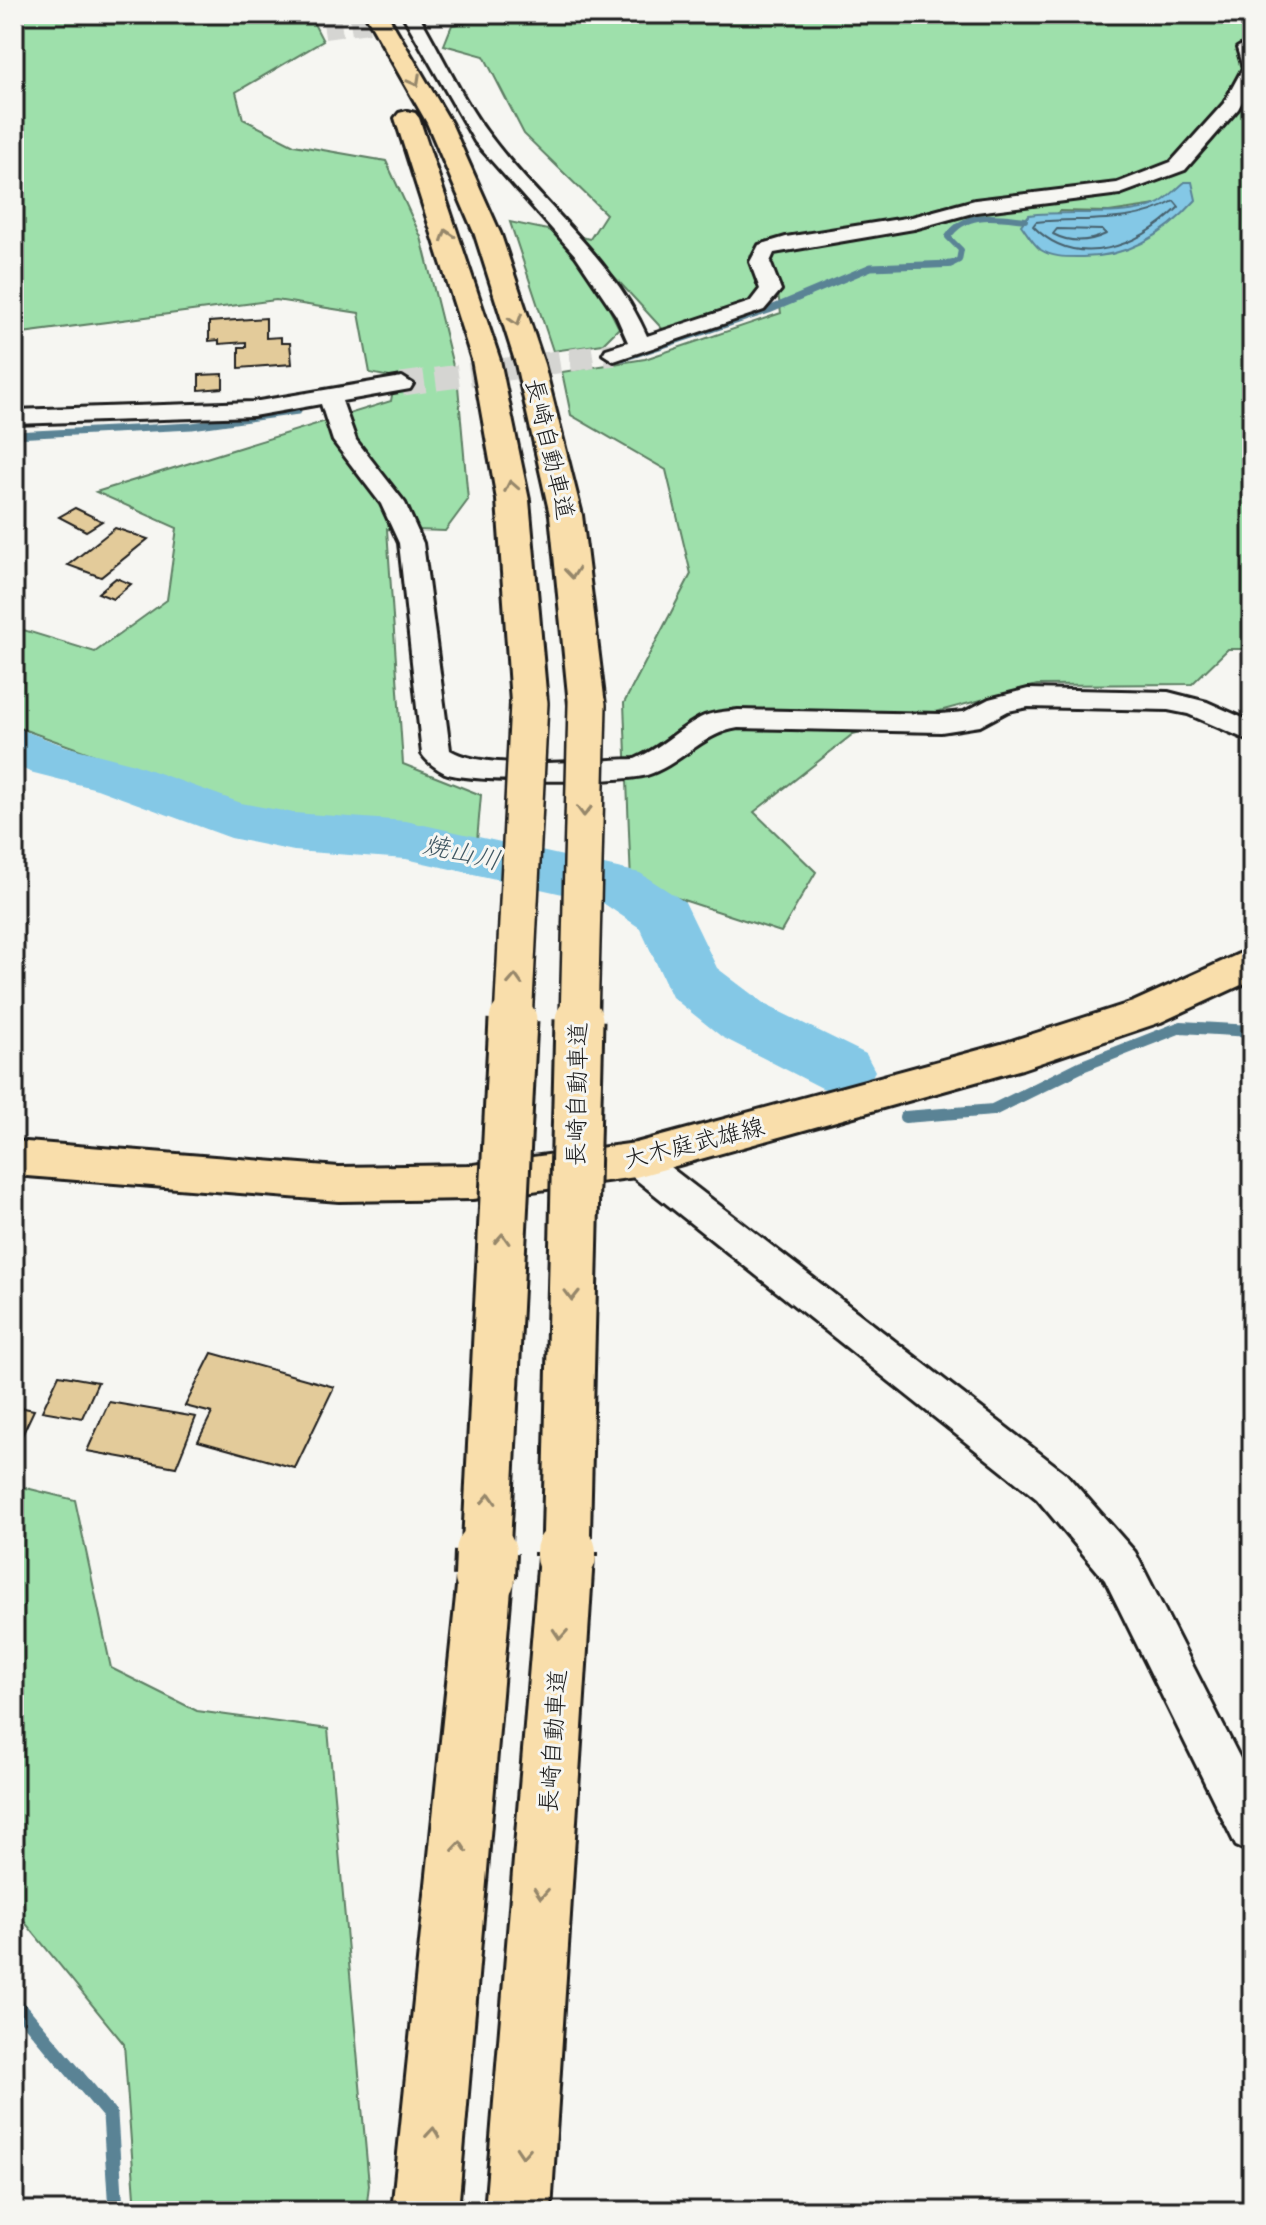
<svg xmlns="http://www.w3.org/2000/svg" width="1266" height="2225" viewBox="0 0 1266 2225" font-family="'Patrick Hand','Klee One',sans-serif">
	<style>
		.green { fill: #9ee0ab; stroke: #5d7e64; stroke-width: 2; fill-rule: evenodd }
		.water { fill: #84c8e6; stroke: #5a8395; stroke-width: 2 }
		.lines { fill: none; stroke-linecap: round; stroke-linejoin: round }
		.shore { stroke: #46616d; stroke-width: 2 }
		.stream-far3 { stroke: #5a8395; stroke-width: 6 }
		.stream-far2 { stroke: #5a8395; stroke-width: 7 }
		.stream-far1 { stroke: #5a8395; stroke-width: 12 }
		.stream { stroke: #5a8395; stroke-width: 15 }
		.river { fill: #84c8e6; fill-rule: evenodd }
		.building { fill: #e3cb9a; stroke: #1c1c1c; stroke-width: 2 }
		.minor-tunnel-far1 { stroke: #d5d5d2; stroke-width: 18; stroke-dasharray: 18 9; stroke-linecap: butt }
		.minor-tunnel { stroke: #d5d5d2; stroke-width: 23; stroke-dasharray: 23 11; stroke-linecap: butt }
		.minor-casing { stroke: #1c1c1c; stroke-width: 6 }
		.major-casing { stroke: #1c1c1c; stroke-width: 6 }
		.highway-casing { stroke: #1c1c1c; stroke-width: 6 }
		.minor { fill: #f6f6f2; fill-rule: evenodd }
		.major { fill: #f9deab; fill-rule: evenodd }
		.highway { fill: #f9deab; fill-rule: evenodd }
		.highway-bridge-far2-casing { stroke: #1c1c1c; stroke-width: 42; stroke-linecap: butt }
		.highway-bridge-far1-casing { stroke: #1c1c1c; stroke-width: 53; stroke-linecap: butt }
		.highway-bridge-casing { stroke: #1c1c1c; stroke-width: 66; stroke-linecap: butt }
		.highway-bridge-far2 { stroke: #f9deab; stroke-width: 37 }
		.highway-bridge-far1 { stroke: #f9deab; stroke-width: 47 }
		.highway-bridge { stroke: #f9deab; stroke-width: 60 }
		.oneway { stroke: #96876b }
		.labels { text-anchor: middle; stroke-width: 6; stroke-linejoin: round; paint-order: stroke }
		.street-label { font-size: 24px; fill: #1c1c1c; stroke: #f6f6f2 }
		.water-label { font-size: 26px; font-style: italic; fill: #405863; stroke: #f6f6f2 }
	</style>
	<rect width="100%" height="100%" fill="#f6f6f2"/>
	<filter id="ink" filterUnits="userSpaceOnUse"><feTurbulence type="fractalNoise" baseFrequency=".0125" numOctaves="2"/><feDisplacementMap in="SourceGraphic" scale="16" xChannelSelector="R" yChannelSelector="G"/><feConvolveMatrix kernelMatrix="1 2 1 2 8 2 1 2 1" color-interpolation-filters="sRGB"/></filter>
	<g filter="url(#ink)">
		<!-- green -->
		<path class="green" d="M14,14H309L323,41L236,92L243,119L294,145L386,161L421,237L458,386L468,500L445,531L387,529L403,764L481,795L477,841L278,821L14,726V627L95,652L167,600L177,528L96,492L391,401L395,378L370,373L359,313L276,300L14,334Z
			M503,14H1252V649H1228L1192,684L1037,685L853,734L754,812L816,872L781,932L631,883L624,703L691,574L666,470L571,415L562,372L645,359L781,313L774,268L751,257L763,290L750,303L667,334L612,274L592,275L619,328L603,344L553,351L510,222L590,239L606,214L524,134L484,56L444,45L452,25L503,17ZM1156,205L1040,249L1059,211L1109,212Z
			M14,1485L75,1500L111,1668L197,1711L328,1729L369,2185L366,2211H136L124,2044L14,1909Z"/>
		<!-- water -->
		<path class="water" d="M1185,182H1192L1196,200C1164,236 1126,259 1077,257C1064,257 1052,257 1041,250C1033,244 1027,233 1021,225L1029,215C1066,210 1122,218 1155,205C1165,202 1176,189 1185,182Z"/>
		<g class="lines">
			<!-- shore -->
			<path class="shore" d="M1174,201L1179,207C1139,246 1077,272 1033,226L1036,222C1083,217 1131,226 1174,201Z
				M1057,229L1102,230L1106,234C1089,242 1070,243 1053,234Z"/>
			<!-- stream-far3 -->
			<path class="stream-far3" d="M911,266L949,265L959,260L961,250L948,237C966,210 997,217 1025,220"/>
			<!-- stream-far2 -->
			<path class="stream-far2" d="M623,358L769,310L871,267L951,264
				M14,435L192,426L298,411"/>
			<!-- stream-far1 -->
			<path class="stream-far1" d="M905,1117L993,1110L1082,1066L1181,1027L1252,1031"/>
			<!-- stream -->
			<path class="stream" d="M14,2002L110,2115L116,2211"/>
			<!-- river -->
			<path class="river" d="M14,727L65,746L131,763L241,803L294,813L406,821L640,873L685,902L717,968L766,1005L866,1054L875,1071L866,1088L844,1095L822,1088L722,1037L672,997L640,928L603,903L406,859L294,851L231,838L97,789L30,772L14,765Z"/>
		</g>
		<!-- building -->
		<path class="building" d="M266,318V338L281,337V343H290L292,364L239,368V347H246V342L219,344V340L209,341V322Z
			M223,374V388L199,390V375Z
			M75,508L102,521L86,531L59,517Z
			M115,528L148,539L101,577L68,565Z
			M116,578L131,584L113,599L98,593Z
			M212,1353L334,1387L295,1468L198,1441L212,1413L185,1406Z
			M59,1375L98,1382L82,1418L42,1411Z
			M109,1402L196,1417L176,1467L87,1451Z
			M14,1406L34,1410L17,1446L14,1445Z"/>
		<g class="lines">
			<!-- minor-tunnel-far1 -->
			<path class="minor-tunnel-far1" d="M324,30L398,20"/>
			<!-- minor-tunnel -->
			<path class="minor-tunnel" d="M402,384L614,354"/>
			<!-- minor casing -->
			<g class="minor-casing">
				<path id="minor" d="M402,14H418C442,54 464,104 493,140C543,206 613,258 647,336L750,302L760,289L750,262L759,245L786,237L912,217L975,200L1117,183L1171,162L1224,103L1243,68L1237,48L1252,39V84L1238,109L1185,170L1120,194L976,212L914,229L774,253L770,262L781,290L764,310L614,361L603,354L606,349L628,342L616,315L576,256L475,142Z
					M402,377L413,384L410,389L342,401L356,440L405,503L423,543L450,750C485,772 590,760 635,759C660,749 677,730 700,718C711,712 726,712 738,710L941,714L964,712L989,699L1028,689L1168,692L1207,702L1252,722V742L1188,714L1168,710L1028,707L1008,711L980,726L941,732L738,728C703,733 681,764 647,775C622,783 470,783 445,773C437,769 427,762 422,754L399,543L381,504L333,441L321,404L253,416L14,424V410L253,402Z
					M636,1146L648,1150L1065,1473L1135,1552L1252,1782V1853L1236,1846L1105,1580L1037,1499L624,1170L619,1160L624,1150Z"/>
			</g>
			<!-- major casing -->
			<g class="major-casing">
				<path id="major" d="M1252,948V980L1161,1022L1022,1069L636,1177L473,1199L339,1201L14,1175V1141L339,1167L473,1165L636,1143L1005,1043L1133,1002Z"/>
			</g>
			<!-- highway casing -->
			<g class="highway-casing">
				<path id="highway" d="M365,14H387L451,123L501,235L544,364L582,515L605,705L600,713L587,716L574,713L569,705L550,515L516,364L475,235L427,123Z
					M407,111L415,113L419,118L500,360L529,500L547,703L542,711L529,714L516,711L511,703L497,500L472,360L395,118L399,113Z
					M566,1531L585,1538L593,1556L551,2211H485L539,1556L547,1538Z
					M485,1552L504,1559L512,1577L458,2211H392L458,1577L466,1559Z"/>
			</g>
			<!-- minor -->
			<use href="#minor" class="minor"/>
			<!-- major -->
			<use href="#major" class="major"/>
			<!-- highway -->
			<use href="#highway" class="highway"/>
			<!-- highway-bridge-far2 casing -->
			<g class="highway-bridge-far2-casing">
				<path id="highway-bridge-far2" d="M513,1022L529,703
					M579,1022L587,705"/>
			</g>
			<!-- highway-bridge-far1 casing -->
			<g class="highway-bridge-far1-casing">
				<path id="highway-bridge-far1" d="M486,1554L513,1020
					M566,1554L579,1020"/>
			</g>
			<!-- highway-bridge casing -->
			<g class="highway-bridge-casing">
				<path id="highway-bridge" d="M566,1556V1552
					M485,1577L486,1552"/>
			</g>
			<!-- highway-bridge-far2 -->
			<use href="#highway-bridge-far2" class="highway-bridge-far2"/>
			<!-- highway-bridge-far1 -->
			<use href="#highway-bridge-far1" class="highway-bridge-far1"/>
			<!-- highway-bridge -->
			<use href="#highway-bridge" class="highway-bridge"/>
		</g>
		<!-- one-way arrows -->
		<defs><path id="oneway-chevron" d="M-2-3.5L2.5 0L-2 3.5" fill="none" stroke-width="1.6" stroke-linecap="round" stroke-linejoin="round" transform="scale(2)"/></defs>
		<g class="oneway">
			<use href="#oneway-chevron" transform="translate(415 81) rotate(61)"/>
			<use href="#oneway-chevron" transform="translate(447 235) rotate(-108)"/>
			<use href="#oneway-chevron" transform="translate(516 320) rotate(72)"/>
			<use href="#oneway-chevron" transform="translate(511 486) rotate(-101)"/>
			<use href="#oneway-chevron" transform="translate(572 573) rotate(84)"/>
			<use href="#oneway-chevron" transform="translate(584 811) rotate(91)"/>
			<use href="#oneway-chevron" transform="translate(515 980) rotate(-87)"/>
			<use href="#oneway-chevron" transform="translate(502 1239) rotate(-87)"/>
			<use href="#oneway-chevron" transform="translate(572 1295) rotate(91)"/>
			<use href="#oneway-chevron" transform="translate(489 1499) rotate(-87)"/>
			<use href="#oneway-chevron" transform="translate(560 1634) rotate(94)"/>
			<use href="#oneway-chevron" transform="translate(460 1847) rotate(-85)"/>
			<use href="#oneway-chevron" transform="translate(541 1893) rotate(94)"/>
			<use href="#oneway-chevron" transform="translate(433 2133) rotate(-85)"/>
			<use href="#oneway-chevron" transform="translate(523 2152) rotate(94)"/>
		</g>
	</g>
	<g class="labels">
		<!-- street labels -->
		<g class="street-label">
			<text transform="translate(550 449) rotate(77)" y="8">長崎自動車道</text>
			<text transform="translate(577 1094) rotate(-89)" y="8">長崎自動車道</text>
			<text transform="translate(694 1143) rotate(-14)" y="8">大木庭武雄線</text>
			<text transform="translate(553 1741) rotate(-86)" y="8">長崎自動車道</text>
		</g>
		<!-- water labels -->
		<g class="water-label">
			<text transform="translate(462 852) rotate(13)" y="9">焼山川</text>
		</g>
	</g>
	<!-- margin -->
	<rect width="1266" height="2225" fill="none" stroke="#f6f6f2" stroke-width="48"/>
	<rect x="24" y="24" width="1218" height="2177" fill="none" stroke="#1c1c1c" stroke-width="3" filter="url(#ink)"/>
</svg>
